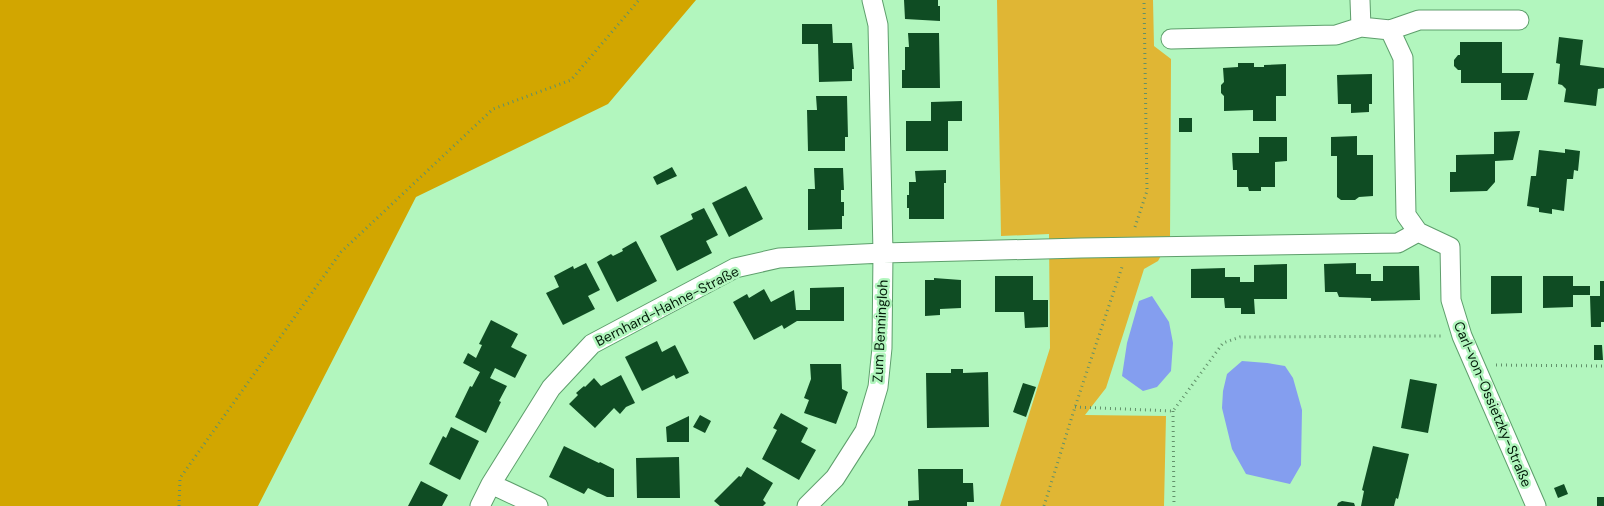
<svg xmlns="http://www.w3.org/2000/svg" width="1604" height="506" viewBox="0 0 1604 506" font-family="'DM Sans',sans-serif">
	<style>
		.green { fill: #e0b634 }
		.forest { fill: #d2a600 }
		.water { fill: #849eef }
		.building { fill: #0f4c23 }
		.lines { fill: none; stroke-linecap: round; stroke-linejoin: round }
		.minor-casing { stroke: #5e9f6c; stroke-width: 21 }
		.path { stroke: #61916a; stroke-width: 3; stroke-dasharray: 1 4; stroke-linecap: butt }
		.minor { stroke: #fff; stroke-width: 19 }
		.labels { text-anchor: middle; stroke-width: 5; stroke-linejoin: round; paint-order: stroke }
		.street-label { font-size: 14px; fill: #031d0a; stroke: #b2f6be }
	</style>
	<rect width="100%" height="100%" fill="#b2f6be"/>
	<!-- green -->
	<path class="green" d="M997,0H1153L1154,46L1171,59L1170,240L1158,261L1144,269L1106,388L1085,415L1166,416L1164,506H1000L1050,348L1049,234L1001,236Z"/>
	<!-- forest -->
	<path class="forest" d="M0,0H696L608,104L416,197L258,506H0Z"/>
	<!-- water -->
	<path class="water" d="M1152,296L1169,322L1173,343L1171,371L1157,387L1143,391L1122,376L1127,343L1139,301Z
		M1242,361L1267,363L1285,366L1293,378L1302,410L1301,465L1290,484L1246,474L1232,449L1222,408L1223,391L1227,374Z"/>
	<!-- building -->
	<path class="building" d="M904,0H938V6H940V21L905,19Z
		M802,24H832L833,43H852L854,69H852V81L819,82L818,44H802Z
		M908,33H939L940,88H902V70H905V47H909Z
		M1559,37L1583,40L1580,65L1604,68V88L1598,89L1596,106L1564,102L1566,89L1562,85L1558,84L1560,64L1556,63Z
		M1460,42H1502V73H1534L1527,100H1501V83H1461V70H1458L1454,66V60L1458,55H1460Z
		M1238,63H1254V67H1264V65L1286,64V96H1276V121H1253V110L1224,111V96L1221,93V85L1224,82L1223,68L1238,67Z
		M1372,74V104H1369V112L1351,113V104H1338L1337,75Z
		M816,96H847L848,137H845V151H808L807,110H817Z
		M962,101V121H948V151H906V121H931V102Z
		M1179,118H1192V132H1179Z
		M1520,131L1513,160L1495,161V182L1487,191L1450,192V172H1456V155L1494,154V132Z
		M1357,136V155H1373V196L1359,197L1355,200H1341L1337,197V156H1331V137Z
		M1259,137H1287V161L1275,162V187H1261V191H1249L1248,187H1237V170H1233L1232,153H1259Z
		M1565,149L1580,151L1578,171L1574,170L1573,179H1567L1564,211L1552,209V214L1539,212V208L1527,206L1531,176H1536L1539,150L1565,153Z
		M672,167L677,176L657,185L653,177Z
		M814,168H843L844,190H841V202H844V216H842V229L808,230V189H815Z
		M946,170V183H944V219H909V208H907V195H909V182H916L915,171Z
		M746,186L763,219L729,237L712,203Z
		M704,208L718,235L706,241L712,253L677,271L660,236L693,219L691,214Z
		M636,241L657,281L617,302L597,262L611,254L613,256L623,251L622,249Z
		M586,263L600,290L588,296L595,309L563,325L546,293L559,287L554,276L573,266L574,269Z
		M1356,263V274H1371V281H1383V266H1419L1420,300L1371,301V298L1339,297L1337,292H1325L1324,264Z
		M1287,264V299H1254L1255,314H1241V308H1225L1224,298H1191V269L1225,268V277H1240V282H1254V265Z
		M995,276H1033V300H1048V327L1025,328L1024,312H995Z
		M1491,276H1522V313L1491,314Z
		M1543,276H1573V286H1590V295H1573V307L1543,308Z
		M934,278L961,280V308L940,309V315L925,316V280H934Z
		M1600,281H1604V322H1601V327H1591L1590,296H1600Z
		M844,287V321H797L784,329L782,325L754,340L733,302L747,294L749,298L764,289L771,302L794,290L796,310H810V288Z
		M491,320L518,334L511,347L527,355L515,378L495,368L490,378L507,386L499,401L501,402L486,433L455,417L470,386L472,387L480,372L463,363L468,353L476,358L482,345L479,344Z
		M657,341L662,352L675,345L689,373L676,379L674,375L642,391L625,357Z
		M1594,345H1602L1603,360H1594Z
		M810,364H841L842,389L848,392L836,424L804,413L809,400L804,398L811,379Z
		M951,369H963V373L988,372L989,427L927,428L926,373H951Z
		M621,375L635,403L626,407L620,414L614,408L595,428L569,404L578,395L576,393L584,386L585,387L594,378L601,386Z
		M1410,379L1437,384L1428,433L1401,428Z
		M1023,383L1036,387L1026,417L1013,412Z
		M781,413L808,428L801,442L816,450L799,480L762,459L777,430L773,428Z
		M700,415L711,421L705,433L693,427Z
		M689,416V442H667L666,427Z
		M451,427L479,441L460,480L429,464L443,436L446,438Z
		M564,446L599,463L600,462L614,469V497H607L588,488L584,494L549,477Z
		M1373,446L1409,454L1398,499L1396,498L1394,506H1361L1364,491L1362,490Z
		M679,457L680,498H637L636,458Z
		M747,467L773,483L763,500L766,503L763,506H720L714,501L739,476L741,477Z
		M918,469H963V483H973L974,502H967V506H908V501L919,500Z
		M421,481L448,495L442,506H408Z
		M1564,484L1568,494L1558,498L1554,488Z
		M1597,497H1604V506H1597Z
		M1342,501L1354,503L1355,506H1337L1338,503Z"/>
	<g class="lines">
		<!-- minor casing -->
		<g class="minor-casing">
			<path id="minor" d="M1360,0L1361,27L1390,30L1403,58L1406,215L1418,232L1450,247L1451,300L1462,336L1536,506
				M1390,30L1419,20H1519
				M1171,39L1336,35L1361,27
				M491,484L538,506
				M480,506L491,484L551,388L592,344L735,268L779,258L883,253L1081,248L1398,243L1418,232
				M807,506L835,478L865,431L878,387L882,348L883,253L878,25L872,0"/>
		</g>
		<!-- path -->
		<path class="path" d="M1135,227L1147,191L1144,0
			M1496,365L1604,366
			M1075,407L1173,411L1223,343L1240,337L1441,336
			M1173,411L1174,506
			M179,506L180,478L341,252L493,109L571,80L639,0
			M1044,506L1075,407L1122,267"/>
		<!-- minor -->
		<use href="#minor" class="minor"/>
	</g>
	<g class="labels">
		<!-- street labels -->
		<g class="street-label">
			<text transform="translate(667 306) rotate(-27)" y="5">Bernhard-Hahne-Straße</text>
			<text transform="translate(880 331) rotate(-87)" y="5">Zum Benningloh</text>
			<text transform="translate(1493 404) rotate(67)" y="5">Carl-von-Ossietzky-Straße</text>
		</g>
	</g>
</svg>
